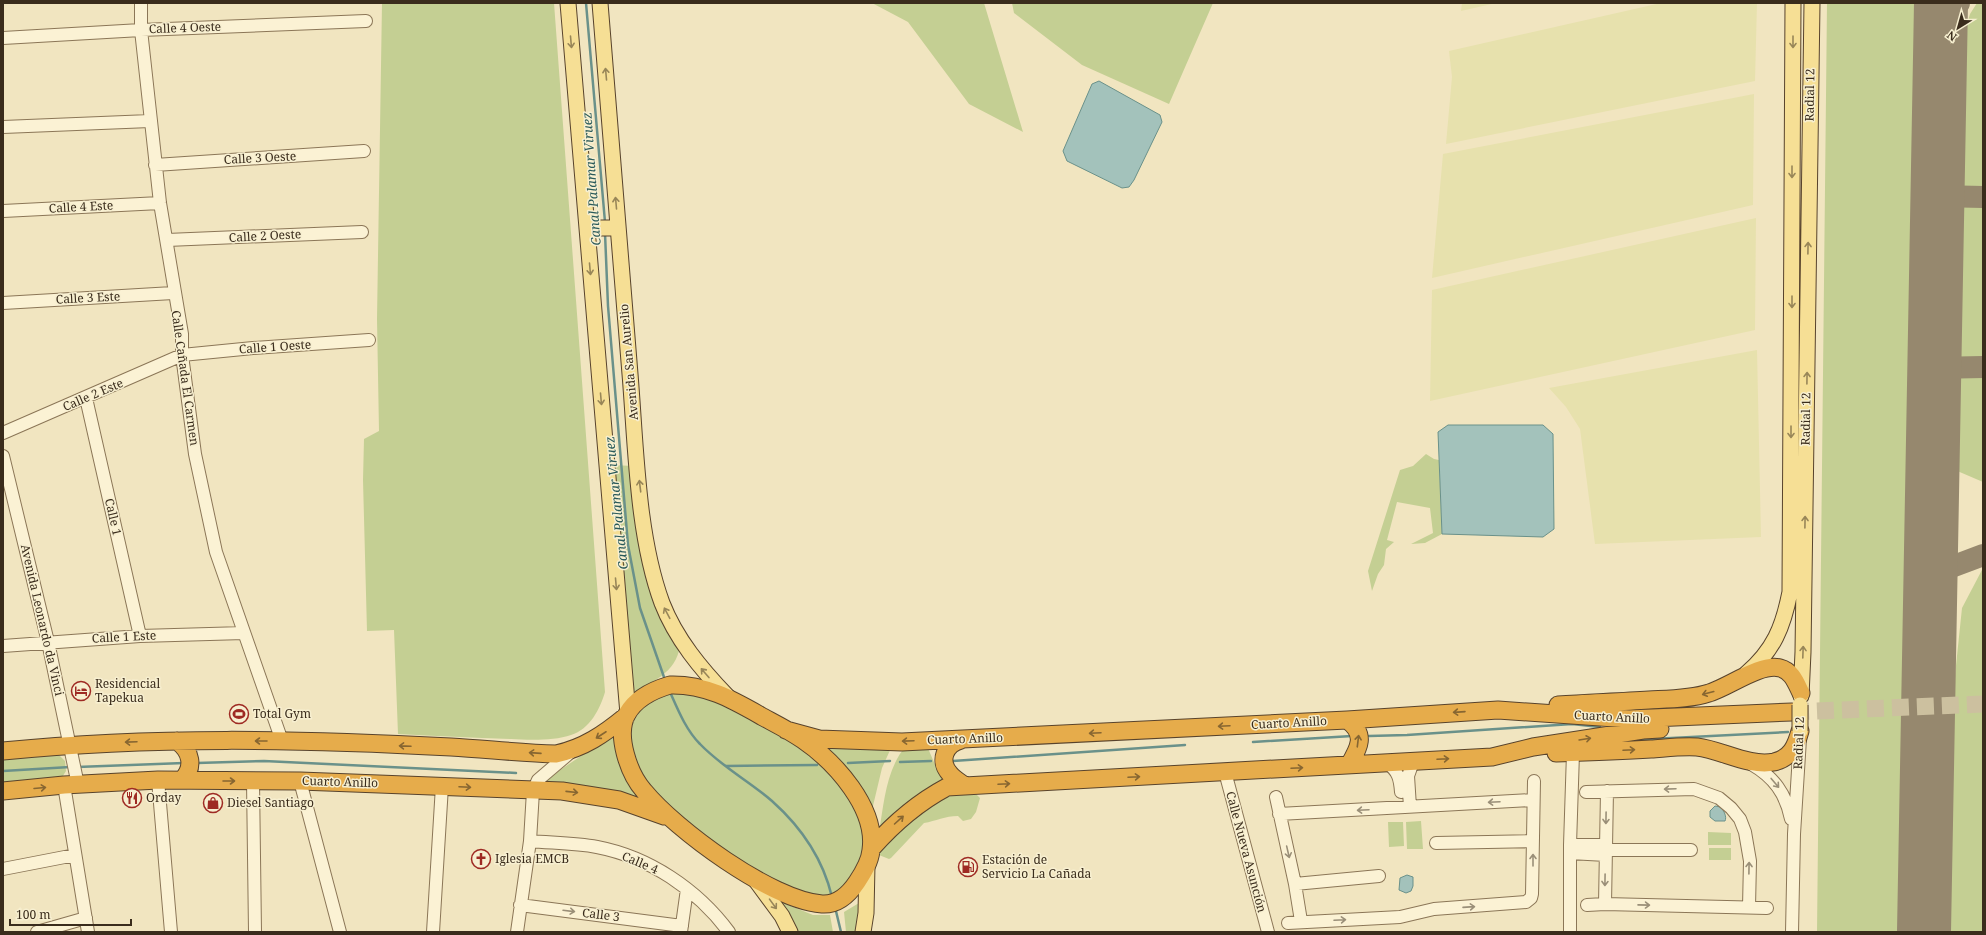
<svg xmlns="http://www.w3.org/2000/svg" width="1986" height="935" viewBox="0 0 1986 935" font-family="'Noto Serif',serif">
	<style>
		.farmland { fill: #e7e1ad }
		.green { fill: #c4cf93 }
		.water { fill: #a3c2bb; stroke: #6a918a }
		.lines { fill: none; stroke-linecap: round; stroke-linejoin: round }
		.stream { stroke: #6a918a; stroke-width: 2.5 }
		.taxiway { stroke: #96886e; stroke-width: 22 }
		.runway { stroke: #96886e; stroke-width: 54 }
		.highway-tunnel { stroke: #ccc09f; stroke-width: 17; stroke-dasharray: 17 8; stroke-linecap: butt }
		.minor-casing { stroke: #8b7657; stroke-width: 14 }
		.major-casing { stroke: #58432c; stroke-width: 17 }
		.highway-casing { stroke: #58432c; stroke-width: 19 }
		.minor { stroke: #fbf2d4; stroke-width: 12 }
		.major { stroke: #f6df95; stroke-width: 15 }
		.highway { stroke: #e6ac4b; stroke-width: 17 }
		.major-bridge-casing { stroke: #58432c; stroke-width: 17; stroke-linecap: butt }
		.major-bridge { stroke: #f6df95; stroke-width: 15 }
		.oneway { stroke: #988658 }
		.oneway2 { stroke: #876631 }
		.oneway3 { stroke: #9a8f78 }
		.labels { text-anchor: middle; stroke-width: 3; stroke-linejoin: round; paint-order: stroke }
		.street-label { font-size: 12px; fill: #3a2c1c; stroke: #f7efd0 }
		.poi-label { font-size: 12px; fill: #3a2c1c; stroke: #f7efd0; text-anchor: start }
		.water-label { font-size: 13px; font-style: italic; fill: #2a5a5a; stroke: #f7efd0 }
	</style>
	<rect width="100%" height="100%" fill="#f1e5c0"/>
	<!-- farmland -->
	<path class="farmland" d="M1462,3H1496L1461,11Z
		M1661,3H1757L1755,81L1446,144L1452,77L1449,51Z
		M1754,94L1753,205L1432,278L1443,154Z
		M1756,218L1755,330L1430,401L1432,290Z
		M1757,350L1761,537L1595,544L1580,429L1566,407L1549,388Z"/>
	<!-- green -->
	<path class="green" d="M382,3H554L605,692C600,709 590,729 571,735C554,741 528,740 511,739C473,738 436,736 398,734L394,630L367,631L363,480L364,439L379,431L377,319Z
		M872,3H984L1023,132L969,104L908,22Z
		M1012,3H1213L1169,104L1082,65L1014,13Z
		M1827,3H1915L1912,380L1900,932H1817Z
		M1977,3H1983V482L1955,470L1966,28L1970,14Z
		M1426,454L1434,459L1439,460L1442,534L1425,543L1411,544L1433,533L1430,508L1397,502L1387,540L1394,542L1386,549L1384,565L1378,574L1372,591L1368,571L1400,470L1413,466Z
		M612,465L633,466L643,557L680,646C676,673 652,682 631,694Z
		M1983,568V932H1949L1955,675L1962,608Z
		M673,690L710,696L810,752L846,791L866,830L861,858L839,894L822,898L808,894L763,875L700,835L640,779L630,742L633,723L641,708L657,695Z
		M617,732C620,768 621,774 644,802L541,786L551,776Z
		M820,743L891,748L882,768L872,810Z
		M906,746H927L936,767L948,781L879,832C884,803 886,769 906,746Z
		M31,755H59L65,761L66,771L61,779L3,784V758Z
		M951,791L975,793L980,798L976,812L971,819L963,821L958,816C945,816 936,821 924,823L891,858L889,859L879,855L884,843L937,798Z
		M1421,821L1423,849H1407L1406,822Z
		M1388,822H1403L1404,846L1389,847Z
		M1708,832L1731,833V845H1708Z
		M1709,848H1731V860H1709Z
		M781,902L813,915H830L833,932H796Z
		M859,903H861L857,932H846L844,912Z"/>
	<!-- water -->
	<path class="water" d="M1099,81L1160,115L1162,122L1134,180L1129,187L1122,188L1067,161L1063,151L1092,84Z
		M1448,425H1543L1553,434L1554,529L1543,537L1442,534L1438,432Z
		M1715,806L1721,807C1724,811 1727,817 1725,821H1715L1710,817V811Z
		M1407,875L1413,877V886L1411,891L1406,893L1399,890L1400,878Z"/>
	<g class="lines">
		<!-- stream -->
		<path class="stream" d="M586,3L605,222
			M605,233L608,306L628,545L640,608L665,680
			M670,692C678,710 686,730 700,744C722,767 749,781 772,801C800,826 823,859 832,897
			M1369,736L1407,735L1572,724L1600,727
			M1632,740L1788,732
			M1253,742L1352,736
			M953,761L1185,745
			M900,762L931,761
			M197,763L264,761L516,773
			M848,763L890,761
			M726,766L817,765
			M77,767L184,763
			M3,771L70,767
			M835,907L841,932"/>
		<!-- taxiway -->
		<path class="taxiway" d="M1941,19L1959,3
			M1938,196L1983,197
			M1934,368L1983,367
			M1930,575L1983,555"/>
		<!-- runway -->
		<path class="runway" d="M1924,932L1941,3"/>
		<!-- highway-tunnel -->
		<path class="highway-tunnel" d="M1792,712L1983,704"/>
		<!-- minor casing -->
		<g class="minor-casing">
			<path id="minor" d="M141,3V30L160,203L182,334V355L195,454L216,552L282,741
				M3,38L141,30L366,21
				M3,127L150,121
				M155,165L364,151
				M3,211L160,203
				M167,240L362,232
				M3,303L173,293
				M86,398L140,636
				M3,433L182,355L253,348L369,340
				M3,456L48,642L78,785
				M3,646L140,636L244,633
				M1387,763C1398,771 1400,778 1401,792
				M1751,764C1774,777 1786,794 1791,819
				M1225,772L1268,932
				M158,780L171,932
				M253,781L255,932
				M300,781L340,932
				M64,785L88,932
				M1586,792L1694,789L1719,798L1731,808L1740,819L1745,832L1750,861L1749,907
				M1276,797L1295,884L1301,921
				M1410,807L1408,776L1413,762L1419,761
				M1279,814L1532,800
				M530,841C552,843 575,843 597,847C649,857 697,889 729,932
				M1436,843L1533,841
				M1570,845H1606
				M1606,850H1691
				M1570,853L1606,855
				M3,869L75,855
				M1295,884L1379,876
				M1605,904L1607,791
				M520,905L682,926
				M1587,905L1605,904L1767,908
				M1288,923L1400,917L1434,909L1526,902L1531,898L1532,894L1534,781
				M37,932L86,918
				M433,932L442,786
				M517,932L530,841L533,791L538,780L572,751
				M681,932L687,889
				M1570,932V845L1573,753
				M1792,932L1794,834L1800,739"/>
		</g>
		<!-- major casing -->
		<g class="major-casing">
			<path id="major" d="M568,3L628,714
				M600,3C610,127 620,250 630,374C636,447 637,535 662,603C676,639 701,669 728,697
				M587,228H618
				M1746,674C1774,650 1783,627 1790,592L1793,3
				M1801,696L1803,652L1812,3
				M754,878L782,916L790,932
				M863,932L866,913L867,865"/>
		</g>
		<!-- highway casing -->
		<g class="highway-casing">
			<path id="highway" d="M670,685C706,684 733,700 763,717C776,724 790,731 803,740C835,762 877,808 871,850C870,862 863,873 857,882C849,894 837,905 822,904C771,900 676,830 644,791C629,774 615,735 627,714C636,698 653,690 670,685Z
				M1558,705C1588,703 1619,702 1649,700C1668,699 1691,699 1709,693C1729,687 1760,663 1780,668C1792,671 1796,683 1801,693
				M1347,720C1367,734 1359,748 1349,765
				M786,730L819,739L902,742L1347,720L1498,710L1629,719L1792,712
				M961,740C945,744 938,761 950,774C954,779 960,782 965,786
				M177,741C191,751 195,767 182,780
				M3,751C152,736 302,739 451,747C486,749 521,753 556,754C584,748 604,734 626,716
				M1556,753C1588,752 1619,751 1651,749C1666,748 1682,746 1697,747C1722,750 1749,767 1774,762C1791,758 1796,746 1800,731
				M3,791L64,785L158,780L300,781L562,791L619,800L664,816
				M872,848C894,823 917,803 947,787L1492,757L1533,747L1643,730L1660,729"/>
		</g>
		<!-- minor -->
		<use href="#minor" class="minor"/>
		<!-- major -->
		<use href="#major" class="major"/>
		<!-- highway -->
		<use href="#highway" class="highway"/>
		<!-- major-bridge casing -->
		<g class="major-bridge-casing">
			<path id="major-bridge" d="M1800,731V705"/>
		</g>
		<!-- major-bridge -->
		<use href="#major-bridge" class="major-bridge"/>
	</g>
	<!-- one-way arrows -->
	<defs><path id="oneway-shaft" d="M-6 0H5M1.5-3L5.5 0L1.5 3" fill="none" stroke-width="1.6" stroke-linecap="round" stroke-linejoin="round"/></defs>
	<g class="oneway">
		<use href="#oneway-shaft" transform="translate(571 42) rotate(85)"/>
		<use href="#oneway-shaft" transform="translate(1793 42) rotate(90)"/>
		<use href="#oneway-shaft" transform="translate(606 74) rotate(-95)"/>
		<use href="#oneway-shaft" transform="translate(1792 172) rotate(90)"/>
		<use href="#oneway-shaft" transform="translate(616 203) rotate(-95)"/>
		<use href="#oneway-shaft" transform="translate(1808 248) rotate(-89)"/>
		<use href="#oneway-shaft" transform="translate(590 269) rotate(85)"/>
		<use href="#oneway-shaft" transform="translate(1792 302) rotate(90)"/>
		<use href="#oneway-shaft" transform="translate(1807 378) rotate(-89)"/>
		<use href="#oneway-shaft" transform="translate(601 399) rotate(85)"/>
		<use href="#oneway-shaft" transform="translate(1791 432) rotate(90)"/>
		<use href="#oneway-shaft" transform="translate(640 486) rotate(-97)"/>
		<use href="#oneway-shaft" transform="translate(1805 522) rotate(-89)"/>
		<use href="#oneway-shaft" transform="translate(616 584) rotate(85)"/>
		<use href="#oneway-shaft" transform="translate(667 613) rotate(-118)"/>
		<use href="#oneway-shaft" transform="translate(1803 652) rotate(-88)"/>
		<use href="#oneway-shaft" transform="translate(705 673) rotate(-131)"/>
		<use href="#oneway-shaft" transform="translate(773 904) rotate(54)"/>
	</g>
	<g class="oneway2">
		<use href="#oneway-shaft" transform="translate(1708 693) rotate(165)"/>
		<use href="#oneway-shaft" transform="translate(1459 712) rotate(176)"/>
		<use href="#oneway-shaft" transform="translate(1224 726) rotate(177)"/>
		<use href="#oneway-shaft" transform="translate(1095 733) rotate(177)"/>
		<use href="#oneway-shaft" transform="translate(601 735) rotate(147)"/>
		<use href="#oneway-shaft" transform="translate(1585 739) rotate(-9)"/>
		<use href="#oneway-shaft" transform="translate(261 741) rotate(-180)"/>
		<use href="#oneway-shaft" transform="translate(908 741) rotate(178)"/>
		<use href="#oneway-shaft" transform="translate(1358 741) rotate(-83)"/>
		<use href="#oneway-shaft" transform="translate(131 742) rotate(178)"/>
		<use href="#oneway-shaft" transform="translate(405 746) rotate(-178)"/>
		<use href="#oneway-shaft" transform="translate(1629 750) rotate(-3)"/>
		<use href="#oneway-shaft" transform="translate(535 753) rotate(-176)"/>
		<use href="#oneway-shaft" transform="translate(1443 759) rotate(-3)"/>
		<use href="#oneway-shaft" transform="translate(1297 768) rotate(-3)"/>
		<use href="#oneway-shaft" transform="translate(1134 777) rotate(-3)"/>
		<use href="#oneway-shaft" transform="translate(229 781)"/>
		<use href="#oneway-shaft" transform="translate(1004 784) rotate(-3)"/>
		<use href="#oneway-shaft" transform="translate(465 787) rotate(3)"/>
		<use href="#oneway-shaft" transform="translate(40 788) rotate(-5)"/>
		<use href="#oneway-shaft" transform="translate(572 792) rotate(6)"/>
		<use href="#oneway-shaft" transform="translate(899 820) rotate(-42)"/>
	</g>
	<g class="oneway3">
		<use href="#oneway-shaft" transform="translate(1775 783) rotate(50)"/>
		<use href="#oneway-shaft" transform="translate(1670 789) rotate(178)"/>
		<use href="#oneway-shaft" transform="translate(1494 802) rotate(177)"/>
		<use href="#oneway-shaft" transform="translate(1363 810) rotate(177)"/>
		<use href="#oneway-shaft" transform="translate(1606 818) rotate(91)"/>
		<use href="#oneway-shaft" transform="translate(1288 852) rotate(77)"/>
		<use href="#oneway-shaft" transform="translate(1533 860) rotate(-90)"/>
		<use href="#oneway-shaft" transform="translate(1749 868) rotate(-89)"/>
		<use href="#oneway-shaft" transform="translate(1605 880) rotate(91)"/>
		<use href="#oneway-shaft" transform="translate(1644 905) rotate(1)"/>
		<use href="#oneway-shaft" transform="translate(1469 907) rotate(-4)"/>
		<use href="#oneway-shaft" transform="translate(569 911) rotate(7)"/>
		<use href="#oneway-shaft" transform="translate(1340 920) rotate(-3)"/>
	</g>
	<!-- icons -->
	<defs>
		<g id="hotel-ring" transform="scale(1)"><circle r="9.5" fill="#f7efd0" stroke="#9e2a23" stroke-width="1.5"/><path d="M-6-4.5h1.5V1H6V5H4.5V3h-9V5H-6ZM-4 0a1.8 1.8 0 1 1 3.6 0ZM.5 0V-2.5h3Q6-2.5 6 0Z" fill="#9e2a23"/></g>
		<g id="stadium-ring" transform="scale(1)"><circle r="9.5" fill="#f7efd0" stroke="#9e2a23" stroke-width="1.5"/><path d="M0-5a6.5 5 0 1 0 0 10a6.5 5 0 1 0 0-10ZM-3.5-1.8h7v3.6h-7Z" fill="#9e2a23"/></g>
		<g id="restaurant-ring" transform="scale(1)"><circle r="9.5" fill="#f7efd0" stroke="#9e2a23" stroke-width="1.5"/><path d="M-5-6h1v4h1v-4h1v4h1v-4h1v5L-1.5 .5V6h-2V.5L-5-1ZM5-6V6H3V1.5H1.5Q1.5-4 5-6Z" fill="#9e2a23"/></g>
		<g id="shop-ring" transform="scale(1)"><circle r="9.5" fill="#f7efd0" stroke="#9e2a23" stroke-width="1.5"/><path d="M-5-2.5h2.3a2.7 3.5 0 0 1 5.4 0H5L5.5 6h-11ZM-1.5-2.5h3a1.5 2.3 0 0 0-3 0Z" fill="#9e2a23"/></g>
		<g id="church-ring" transform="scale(1)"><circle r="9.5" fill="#f7efd0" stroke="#9e2a23" stroke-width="1.5"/><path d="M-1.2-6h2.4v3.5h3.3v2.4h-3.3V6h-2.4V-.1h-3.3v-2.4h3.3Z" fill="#9e2a23"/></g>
		<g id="fuel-ring" transform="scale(1)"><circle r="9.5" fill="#f7efd0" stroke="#9e2a23" stroke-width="1.5"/><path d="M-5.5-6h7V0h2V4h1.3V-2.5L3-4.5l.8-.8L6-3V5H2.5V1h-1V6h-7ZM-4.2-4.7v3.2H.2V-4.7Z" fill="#9e2a23"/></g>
	</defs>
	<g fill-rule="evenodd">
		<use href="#hotel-ring" x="81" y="691"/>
		<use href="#stadium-ring" x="239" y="714"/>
		<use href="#restaurant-ring" x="132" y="798"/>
		<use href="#shop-ring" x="213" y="803"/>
		<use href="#church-ring" x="481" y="859"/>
		<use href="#fuel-ring" x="968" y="867"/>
	</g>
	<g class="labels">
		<!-- street labels -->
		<g class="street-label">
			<text transform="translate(185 28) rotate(-2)" y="4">Calle 4 Oeste</text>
			<text transform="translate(1810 95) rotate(-89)" y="4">Radial 12</text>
			<text transform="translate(260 158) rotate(-3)" y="4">Calle 3 Oeste</text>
			<text transform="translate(81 207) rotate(-3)" y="4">Calle 4 Este</text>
			<text transform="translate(265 236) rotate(-3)" y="4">Calle 2 Oeste</text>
			<text transform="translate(88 298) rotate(-3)" y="4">Calle 3 Este</text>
			<text transform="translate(275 347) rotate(-4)" y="4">Calle 1 Oeste</text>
			<text transform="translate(629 362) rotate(-95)" y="4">Avenida San Aurelio</text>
			<text transform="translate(185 378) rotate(82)" y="4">Calle Cañada El Carmen</text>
			<text transform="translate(93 395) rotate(-23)" y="4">Calle 2 Este</text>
			<text transform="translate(1806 419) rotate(-89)" y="4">Radial 12</text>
			<text transform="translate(113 517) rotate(77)" y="4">Calle 1</text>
			<text transform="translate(42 620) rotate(77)" y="4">Avenida Leonardo da Vinci</text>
			<text transform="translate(124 637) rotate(-3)" y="4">Calle 1 Este</text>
			<text transform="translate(1612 717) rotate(3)" y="4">Cuarto Anillo</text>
			<text transform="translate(1289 723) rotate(-3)" y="4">Cuarto Anillo</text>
			<text transform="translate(965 739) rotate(-2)" y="4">Cuarto Anillo</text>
			<text transform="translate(1799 743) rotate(-88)" y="4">Radial 12</text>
			<text transform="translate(340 782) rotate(2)" y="4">Cuarto Anillo</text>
			<text transform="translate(1246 852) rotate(75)" y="4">Calle Nueva Asunción</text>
			<text transform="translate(640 863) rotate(23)" y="4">Calle 4</text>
			<text transform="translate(601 915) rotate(7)" y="4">Calle 3</text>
		</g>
		<!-- poi labels -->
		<g class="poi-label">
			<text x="95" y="688">Residencial<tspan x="95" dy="14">Tapekua</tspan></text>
			<text x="253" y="718">Total Gym</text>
			<text x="146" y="802">Orday</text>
			<text x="227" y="807">Diesel Santiago</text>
			<text x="495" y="863">Iglesia EMCB</text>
			<text x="982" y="864">Estación de<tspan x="982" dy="14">Servicio La Cañada</tspan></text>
		</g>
		<!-- water labels -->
		<g class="water-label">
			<text transform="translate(591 179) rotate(-94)" y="5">Canal Palamar Viruez</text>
			<text transform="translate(616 503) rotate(-96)" y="5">Canal Palamar Viruez</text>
		</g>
	</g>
	<!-- border -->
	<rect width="1986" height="935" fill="none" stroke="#3a2c1c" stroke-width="8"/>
	<!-- north arrow -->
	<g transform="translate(1958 28) rotate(217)" stroke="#f7efd0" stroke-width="3" paint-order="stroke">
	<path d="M0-3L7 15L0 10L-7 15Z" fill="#3a2c1c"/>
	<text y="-6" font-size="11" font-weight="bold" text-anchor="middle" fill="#3a2c1c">N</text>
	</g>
	<!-- scale -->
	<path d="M10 919v6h121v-6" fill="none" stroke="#3a2c1c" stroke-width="2"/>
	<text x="16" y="919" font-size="12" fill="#3a2c1c" stroke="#f7efd0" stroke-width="3" paint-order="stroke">100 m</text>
</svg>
